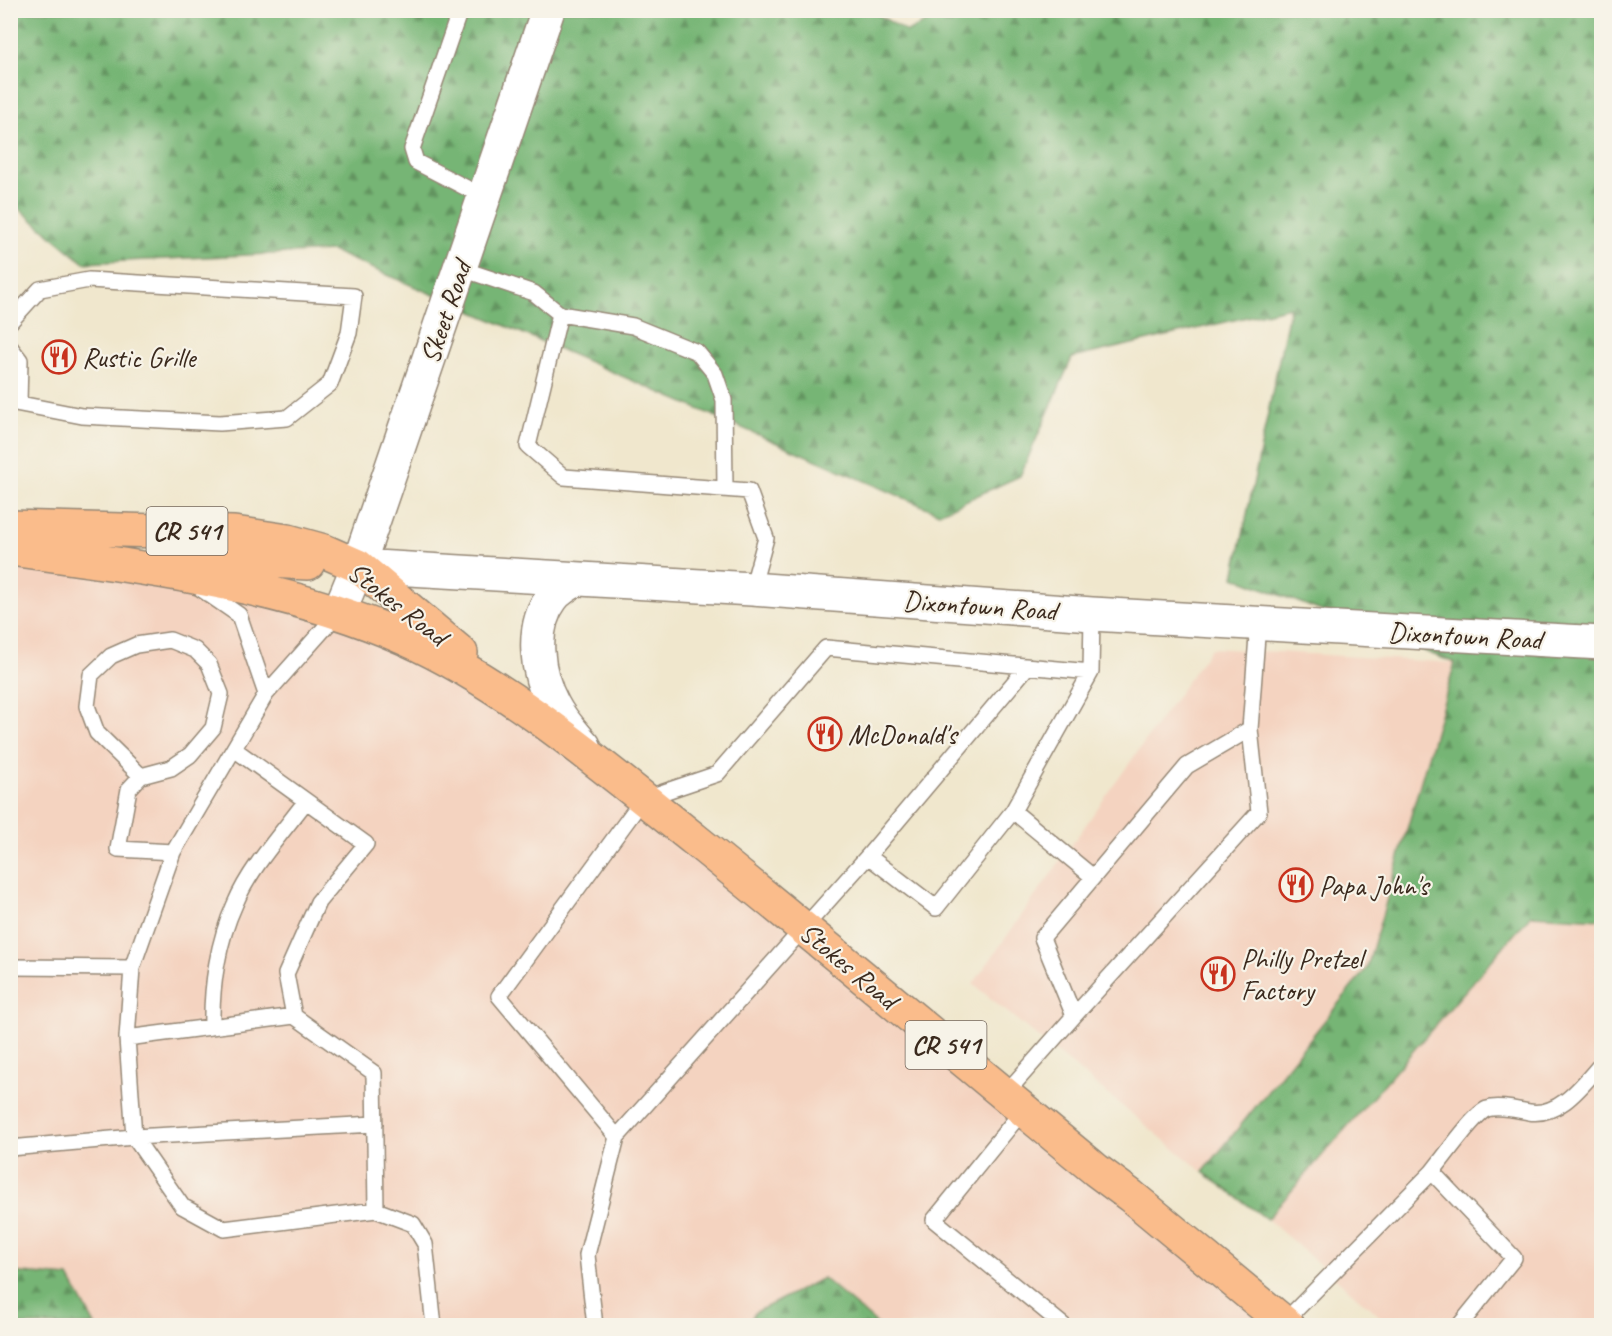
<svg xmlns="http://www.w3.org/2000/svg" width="1612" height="1336" viewBox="0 0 1612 1336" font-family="Caveat,sans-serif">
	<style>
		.built { fill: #f4d3c0 }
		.forest { fill: url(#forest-firs); stroke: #58704a; stroke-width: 1.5 }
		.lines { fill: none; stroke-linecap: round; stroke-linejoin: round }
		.service-casing { stroke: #968876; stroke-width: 18 }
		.tertiary-casing { stroke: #968876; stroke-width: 36 }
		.primary-casing { stroke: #968876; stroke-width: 36 }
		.service { stroke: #fff; stroke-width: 15 }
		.tertiary { stroke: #fff; stroke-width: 33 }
		.primary { stroke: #fabc8b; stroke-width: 33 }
		.labels { text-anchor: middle; stroke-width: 4.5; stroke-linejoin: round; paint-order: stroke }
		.shield { fill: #f7f3e8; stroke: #73665b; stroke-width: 1.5 }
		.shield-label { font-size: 27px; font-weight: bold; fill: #3b2a1e }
		.street-label { font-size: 28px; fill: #3b2a1e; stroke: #f7f3e8 }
		.poi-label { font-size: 28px; fill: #3b2a1e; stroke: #f7f3e8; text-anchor: start }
	</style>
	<defs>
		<pattern id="forest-firs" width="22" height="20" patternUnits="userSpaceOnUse" patternTransform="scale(1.5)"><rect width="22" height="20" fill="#76b575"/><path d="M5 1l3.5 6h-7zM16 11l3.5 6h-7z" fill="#62935f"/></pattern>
	</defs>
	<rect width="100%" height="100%" fill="#f7f3e8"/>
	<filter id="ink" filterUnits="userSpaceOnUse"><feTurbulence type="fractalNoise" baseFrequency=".0167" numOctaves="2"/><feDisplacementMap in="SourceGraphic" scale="12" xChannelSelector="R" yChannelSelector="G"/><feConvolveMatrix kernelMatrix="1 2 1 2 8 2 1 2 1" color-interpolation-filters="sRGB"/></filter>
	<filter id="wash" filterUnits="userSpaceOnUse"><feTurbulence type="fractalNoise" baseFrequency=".008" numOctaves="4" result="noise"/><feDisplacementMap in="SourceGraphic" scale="24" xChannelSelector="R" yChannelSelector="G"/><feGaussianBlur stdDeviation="1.35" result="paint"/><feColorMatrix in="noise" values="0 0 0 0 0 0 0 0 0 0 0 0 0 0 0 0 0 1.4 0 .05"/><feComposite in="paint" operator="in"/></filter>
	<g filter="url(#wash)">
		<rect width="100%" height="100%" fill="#f0e7cd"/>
		<!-- built -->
		<path class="built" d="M11,549L175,574L454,663L1288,1325H878L823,1279L754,1313L749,1325L95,1326L69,1277L11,1272Z
			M1211,648L1455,663L1367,968L1203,1172L973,984Z
			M1531,915L1601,919V1325H1390L1267,1219Z"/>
		<!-- forest -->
		<path class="forest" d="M870,10L907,32L951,10L1601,11V919L1531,915L1267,1219L1203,1172L1367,968L1455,663L1234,577L1290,307L1072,358L1020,476L939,513L332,251L84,263L11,202V159L17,139L11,138L10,11Z
			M11,1272L69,1277L95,1325H11Z
			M823,1278L878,1325H749L754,1313Z"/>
	</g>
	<g filter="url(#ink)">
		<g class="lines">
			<!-- service casing -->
			<g class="service-casing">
				<path id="service" d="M460,10L412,149L416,162L484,197
					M459,268L534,293L560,314L528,446L564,477L749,491L766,538L752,589
					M560,314L633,326L697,352L715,374L724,400L725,489
					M10,322L40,289L89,280L354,296L349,333L330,384L287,418L220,423L82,416L10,402
					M10,347L20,360L19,403
					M197,586L239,615L266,694
					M234,749L366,844L318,902L286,974L294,1016L374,1073L376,1210
					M141,776L97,733L87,706L91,675L111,656L136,645L170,640L195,650L209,664L221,694L213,728L190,755L171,768L141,776L129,789L118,849L173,852
					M1013,811L1091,672
					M868,856L936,908L1013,811L1093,877
					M10,967L132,968
					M1074,1016L1259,812L1250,729
					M212,1027C211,986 218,941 235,904C250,868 282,833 306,801
					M127,1038L294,1016
					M1005,1094L1074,1016L1042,938L1187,766L1250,729L1258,623
					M1024,1109L934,1220L1064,1326
					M134,1137L182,1206L224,1229L376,1210L413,1224L425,1244L434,1326
					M134,1137L375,1124
					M617,1137L868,856L1027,667
					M10,1148L134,1137L127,1038L132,968L173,852L266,694L339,612
					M1432,1172C1443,1159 1474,1114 1487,1109C1499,1105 1517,1110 1529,1112C1560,1117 1583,1084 1602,1063
					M1284,1322L1432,1172L1514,1258L1459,1326
					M595,1326L587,1255L617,1137L499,996L643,799L717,774L826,648L1091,672L1092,614"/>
			</g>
			<!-- tertiary casing -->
			<g class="tertiary-casing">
				<path id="tertiary" d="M358,566L752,589L1092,614L1602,643
					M578,579C568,584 558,590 552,598C529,628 537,675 553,705C561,721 573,733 584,746
					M339,612L358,566L548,10"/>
			</g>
			<!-- primary casing -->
			<g class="primary-casing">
				<path id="primary" d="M10,527L234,533L288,541L324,551L358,566L461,653
					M10,549C143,568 280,583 404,638C506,683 606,769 694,839C829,948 962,1059 1096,1170L1131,1196L1288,1326
					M171,556L308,563"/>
			</g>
			<!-- service -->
			<use href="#service" class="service"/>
			<!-- tertiary -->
			<use href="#tertiary" class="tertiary"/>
			<!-- primary -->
			<use href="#primary" class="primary"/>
		</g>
	</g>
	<!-- icons -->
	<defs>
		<g id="restaurant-ring" transform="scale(1.725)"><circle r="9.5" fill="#f7f3e8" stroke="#c8321e" stroke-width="1.5"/><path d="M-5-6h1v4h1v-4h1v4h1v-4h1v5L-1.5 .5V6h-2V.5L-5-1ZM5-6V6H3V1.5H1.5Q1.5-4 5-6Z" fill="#c8321e"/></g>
	</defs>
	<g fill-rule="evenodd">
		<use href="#restaurant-ring" x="59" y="357"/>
		<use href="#restaurant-ring" x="825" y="734"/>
		<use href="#restaurant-ring" x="1296" y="885"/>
		<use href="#restaurant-ring" x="1218" y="974"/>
	</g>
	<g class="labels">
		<!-- shield labels -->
		<g class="shield">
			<rect x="146.5" y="507" width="81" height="48" rx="4.5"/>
			<rect x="905.5" y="1021" width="81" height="48" rx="4.5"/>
		</g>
		<g class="shield-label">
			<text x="187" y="540">CR 541</text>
			<text x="946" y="1054">CR 541</text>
		</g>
		<!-- street labels -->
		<g class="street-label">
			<text transform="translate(445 312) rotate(-71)" y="10">Skeet Road</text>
			<text transform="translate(398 603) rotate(38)" y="10">Stokes Road</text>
			<text transform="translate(980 605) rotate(4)" y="10">Dixontown Road</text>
			<text transform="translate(1465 635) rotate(3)" y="10">Dixontown Road</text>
			<text transform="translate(849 965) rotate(40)" y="10">Stokes Road</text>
		</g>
		<!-- poi labels -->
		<g class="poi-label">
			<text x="82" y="367">Rustic Grille</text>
			<text x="848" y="744">McDonald's</text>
			<text x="1319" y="895">Papa John's</text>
			<text x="1241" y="968">Philly Pretzel<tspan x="1241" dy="32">Factory</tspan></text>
		</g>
	</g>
	<!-- margin -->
	<rect width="1612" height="1336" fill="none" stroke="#f7f3e8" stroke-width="36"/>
</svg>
